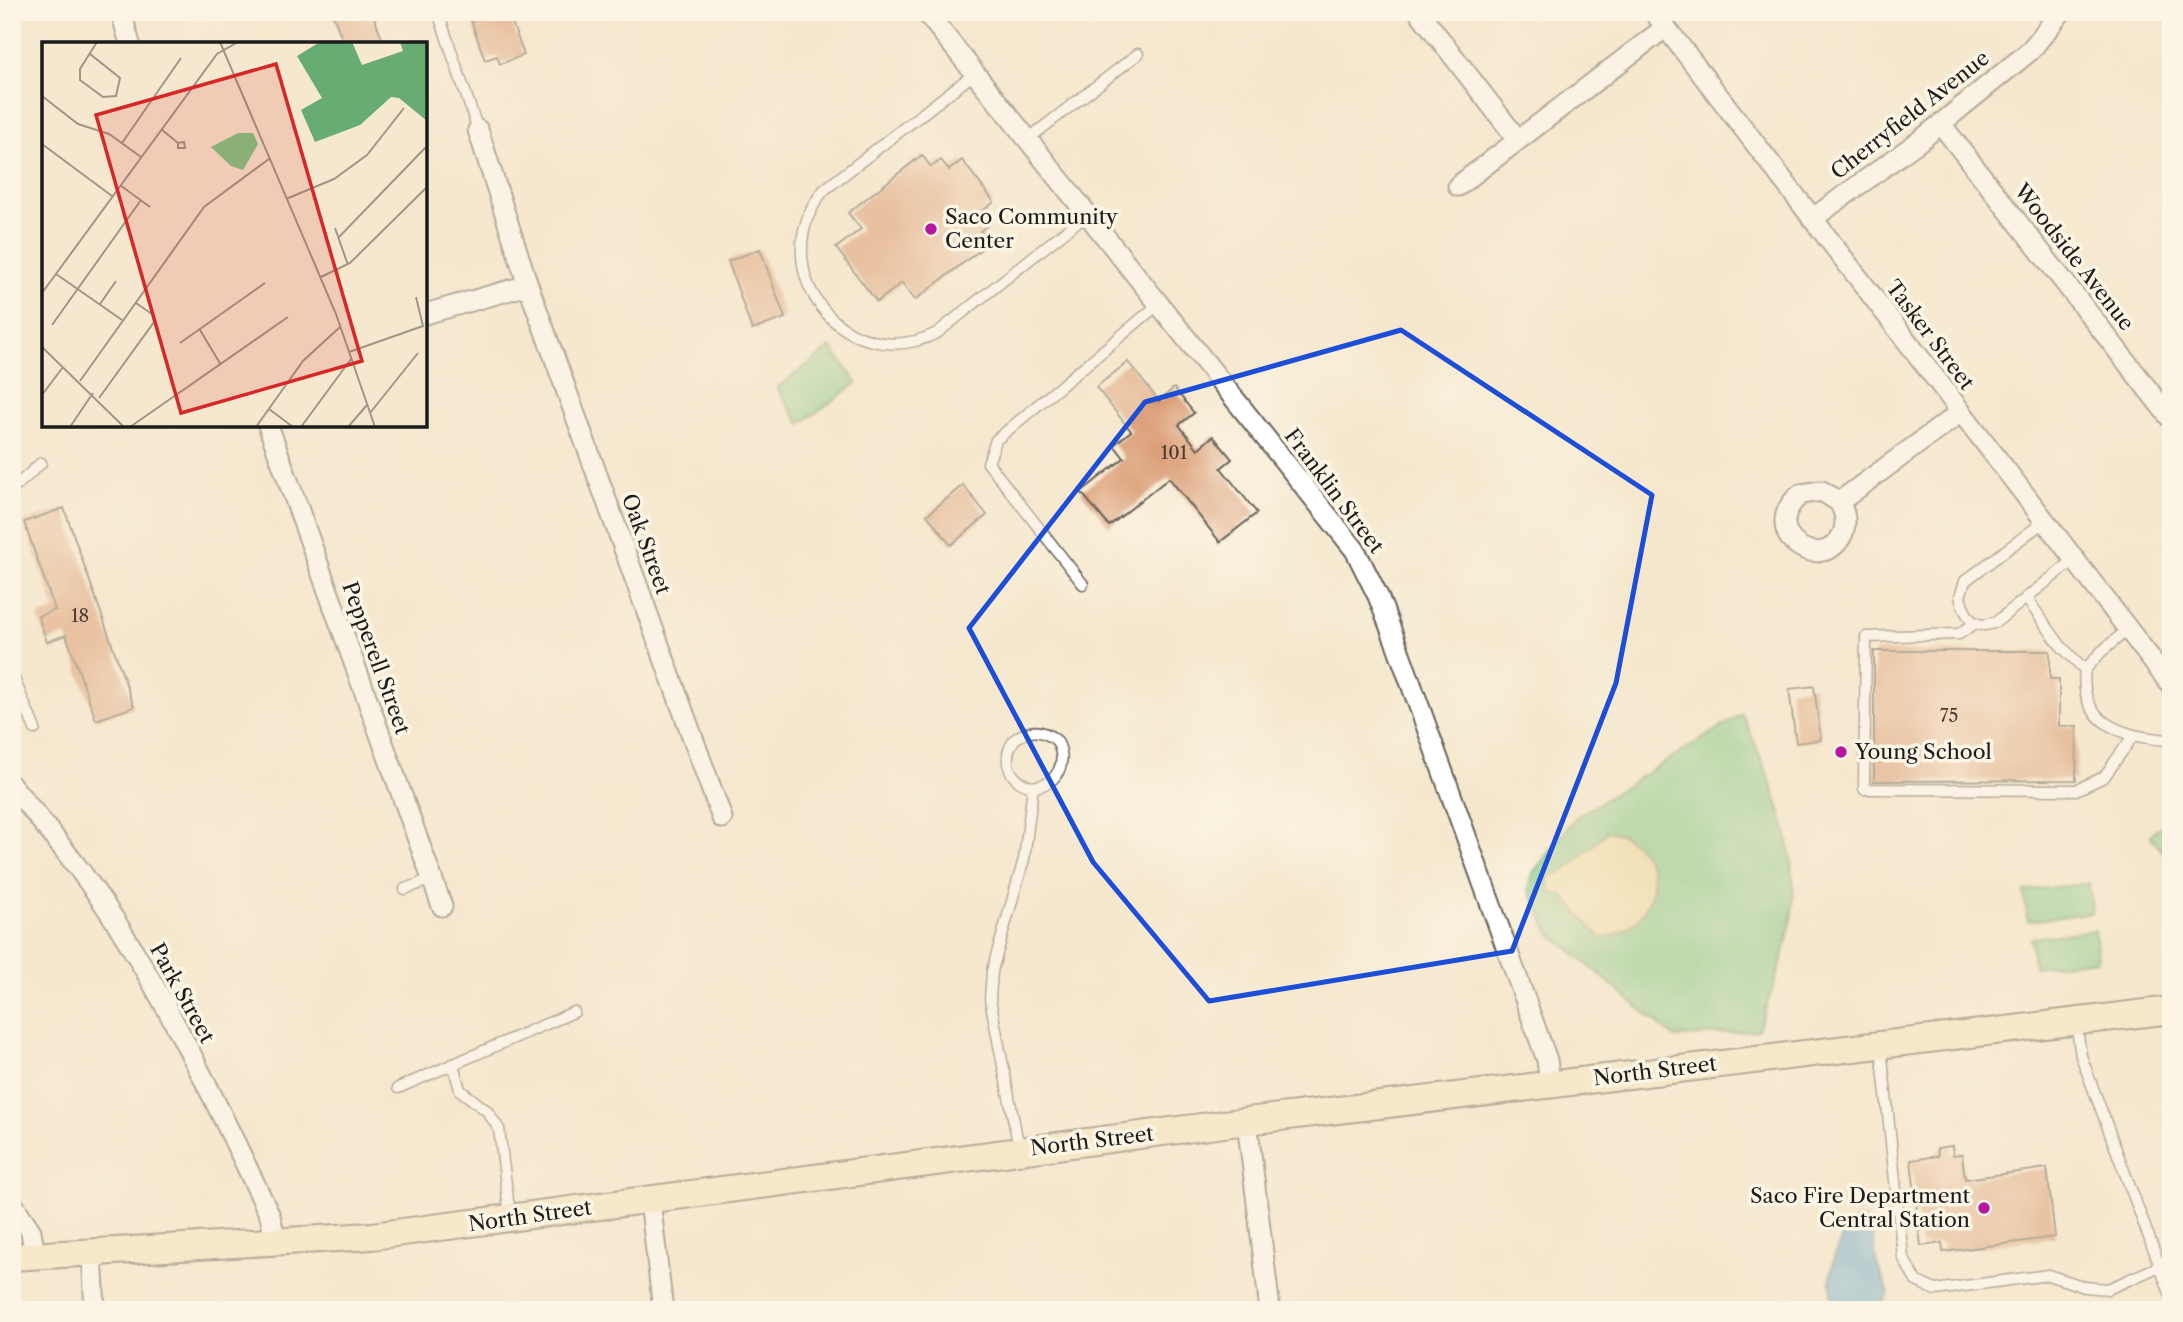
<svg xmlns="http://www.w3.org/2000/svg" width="2183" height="1322" viewBox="0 0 2183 1322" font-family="'Libre Caslon Text',serif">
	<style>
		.green { fill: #7dc886; stroke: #4c7251; stroke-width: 2 }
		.sand { fill: #eeda9e; stroke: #857b5d; stroke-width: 2 }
		.water { fill: #55a2cd; stroke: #385f74; stroke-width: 2 }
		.building { fill: #d79369 }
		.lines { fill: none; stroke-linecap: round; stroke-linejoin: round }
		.lane-casing { stroke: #68635a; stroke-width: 13 }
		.street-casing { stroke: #68635a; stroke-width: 23 }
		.secondary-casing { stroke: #68635a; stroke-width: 30 }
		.lane { stroke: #fff; stroke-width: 10 }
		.street { stroke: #fff; stroke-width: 19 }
		.secondary { stroke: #f7e8c3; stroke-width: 26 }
		.marked { fill: none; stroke: #1d4ed8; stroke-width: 5; stroke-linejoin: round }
		.poi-dot { fill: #b5179e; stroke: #fcf5e5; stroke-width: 2.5 }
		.labels { text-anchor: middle; stroke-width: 7; stroke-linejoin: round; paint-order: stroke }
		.number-label { font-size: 18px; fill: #4b3a2f }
		.street-label { font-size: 21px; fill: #1c1c1c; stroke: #fcf5e5 }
		.poi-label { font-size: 21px; fill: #1c1c1c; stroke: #fcf5e5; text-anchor: start }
		.inset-road { fill: none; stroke: #9e9687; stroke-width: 2 }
		.view { fill: #d62828; fill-opacity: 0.15; stroke: #d62828; stroke-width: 3.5 }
		.inset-edge { fill: none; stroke: #1c1c1c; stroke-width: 3.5 }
	</style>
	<rect width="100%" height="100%" fill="#fcf5e5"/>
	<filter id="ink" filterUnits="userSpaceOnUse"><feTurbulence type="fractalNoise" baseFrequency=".0143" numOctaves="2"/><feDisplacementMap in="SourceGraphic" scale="14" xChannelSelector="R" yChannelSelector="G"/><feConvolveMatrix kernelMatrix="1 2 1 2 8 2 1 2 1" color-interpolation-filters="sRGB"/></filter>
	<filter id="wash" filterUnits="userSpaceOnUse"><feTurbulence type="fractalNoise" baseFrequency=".00686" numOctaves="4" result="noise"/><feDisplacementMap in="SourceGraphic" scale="28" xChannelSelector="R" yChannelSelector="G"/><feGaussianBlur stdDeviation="1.57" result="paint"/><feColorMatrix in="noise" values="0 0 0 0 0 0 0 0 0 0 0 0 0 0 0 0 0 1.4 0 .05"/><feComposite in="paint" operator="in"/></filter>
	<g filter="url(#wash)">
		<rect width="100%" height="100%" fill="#f5e8ce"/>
		<!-- green -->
		<path class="green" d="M831,347L857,383L800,424L777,388Z
			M1742,714C1767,770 1797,838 1793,900C1791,944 1772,989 1758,1030L1675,1038L1550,933L1529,889L1533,873L1575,818Z
			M2171,818V863L2150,835Z
			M2089,883L2092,913L2028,921L2024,891Z
			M2095,930L2098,960L2034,967L2031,938Z"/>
		<!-- sand -->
		<path class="sand" d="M1608,831C1672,846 1664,926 1602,939L1562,895L1551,893L1548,876L1565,871Z"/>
		<!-- water -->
		<path class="water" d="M1862,1219L1871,1227L1877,1264L1889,1293L1878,1310H1836C1824,1279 1834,1251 1849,1223Z"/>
		<g id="blocks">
			<!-- building -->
			<path class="building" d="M332,12H372L384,44H344Z
				M468,12H508L524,55L500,64L497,56L485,60Z
				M922,155L931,167L941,160L949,170L962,160L994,202L981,212L990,223L980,231L989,243L915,300L902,283L877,302L836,248L861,229L848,213Z
				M760,249L785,318L752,330L728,261Z
				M1128,362L1159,401L1174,388L1194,413L1179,425L1198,449L1213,436L1232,459L1221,468L1257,513L1220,542L1169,478L1109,526L1081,492L1124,458L1114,445L1131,431L1096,387Z
				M963,485L987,515L951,545L927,515Z
				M64,508L134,707L96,720L66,635L47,642L38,616L55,610L24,522Z
				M1874,651H2050V679H2059V726H2077L2076,780L1874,781Z
				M1814,686L1821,740L1796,743L1789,689Z
				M1952,1146L1953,1155L1962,1154L1965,1179L2047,1168L2055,1237L1943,1252L1942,1243L1921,1246L1911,1160L1938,1156L1937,1148Z"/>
		</g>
	</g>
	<g filter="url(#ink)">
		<use href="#blocks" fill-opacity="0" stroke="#68635a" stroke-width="2"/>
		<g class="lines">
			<!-- lane casing -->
			<g class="lane-casing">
				<path id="lane" d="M438,12L478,130
					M975,73L824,190C760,270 846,378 937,333L1087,214
					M1028,139L1138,54
					M12,490L41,463
					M2046,520L1965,581L1960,597C1966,618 1974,631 1996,622L2075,559
					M1083,584L988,463L996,440L1159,304
					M2027,599L2060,645L2085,670
					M1974,624L1959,634L1866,637L1864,789L2076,790L2104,777L2133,736
					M2128,629L2100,653L2085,670C2078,725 2127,738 2171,740
					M12,674L35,729
					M405,889L432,879
					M2076,1022L2081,1056L2171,1296
					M1881,1047L1903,1257L1916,1281L1935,1290L2048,1275L2085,1287L2108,1289L2160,1266
					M453,1064L460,1090L487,1111L499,1129L510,1216
					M398,1088L574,1012
					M1019,1148L990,999L992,971L1024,859L1033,787C1058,784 1068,763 1057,741C1043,729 1029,728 1014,740C1001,760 1009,782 1033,787"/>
			</g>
			<!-- street casing -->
			<g class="street-casing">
				<path id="street" d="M121,12L130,44
					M926,12L1355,550L1378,596L1398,648L1547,1060L1550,1084
					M1419,12L1518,140
					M1654,12L2171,685
					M1941,124L2171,419
					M478,130L528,285L722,818
					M1458,186L1666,27
					M1812,219L1922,139L2030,51L2061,12
					M425,314L528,285
					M268,425L442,906
					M1839,502L1822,491L1801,494C1754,532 1823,578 1843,533C1847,522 1845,512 1839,502L1961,412
					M12,786C49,830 85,874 116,922C175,1016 223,1116 270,1216L276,1242
					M1247,1121L1270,1310
					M650,1200L663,1310
					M12,1203L31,1231L35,1256
					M92,1253L95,1310"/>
			</g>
			<!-- secondary casing -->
			<g class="secondary-casing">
				<path id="secondary" d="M12,1257L372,1236L1247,1121L2171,1010"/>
			</g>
			<!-- lane -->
			<use href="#lane" class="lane"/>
			<!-- street -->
			<use href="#street" class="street"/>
			<!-- secondary -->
			<use href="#secondary" class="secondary"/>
		</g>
	</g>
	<!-- marked area -->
	<path d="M0 0H2183V1322H0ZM1401,330L1652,495L1616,683L1512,951L1209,1001L1093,862L969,628L1145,402Z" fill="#f5e8ce" fill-opacity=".55" fill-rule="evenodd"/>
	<path class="marked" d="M1401,330L1652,495L1616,683L1512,951L1209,1001L1093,862L969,628L1145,402Z"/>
	<!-- markers -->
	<g class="poi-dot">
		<circle cx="931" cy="229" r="7"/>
		<circle cx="1841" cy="752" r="7"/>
		<circle cx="1984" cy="1208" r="7"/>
	</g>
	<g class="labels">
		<!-- number labels -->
		<g class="number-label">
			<text x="1174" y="459">101</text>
			<text x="80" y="622">18</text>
			<text x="1949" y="722">75</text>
		</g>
		<!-- street labels -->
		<g class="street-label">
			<text transform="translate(1910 115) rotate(-38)" y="7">Cherryfield Avenue</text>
			<text transform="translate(2074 257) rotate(52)" y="7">Woodside Avenue</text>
			<text transform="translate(1930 335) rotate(53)" y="7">Tasker Street</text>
			<text transform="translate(1334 491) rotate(53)" y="7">Franklin Street</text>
			<text transform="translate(646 544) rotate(70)" y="7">Oak Street</text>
			<text transform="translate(376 658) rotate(70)" y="7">Pepperell Street</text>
			<text transform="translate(182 993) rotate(61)" y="7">Park Street</text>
			<text transform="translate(1655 1071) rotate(-7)" y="7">North Street</text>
			<text transform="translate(1092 1141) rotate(-7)" y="7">North Street</text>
			<text transform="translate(530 1216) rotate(-8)" y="7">North Street</text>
		</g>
		<!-- poi labels -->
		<g class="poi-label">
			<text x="945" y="224">Saco Community<tspan x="945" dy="24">Center</tspan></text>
			<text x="1855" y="759">Young School</text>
			<text x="1970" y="1203" text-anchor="end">Saco Fire Department<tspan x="1970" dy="24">Central Station</tspan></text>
		</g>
	</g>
	<!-- overview -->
	<g transform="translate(42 42)">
		<rect width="385" height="385" fill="#f5e8ce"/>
		<path d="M196,91H211L216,102L201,128L189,124L169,105Z" fill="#7dc886"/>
		<path d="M278,0H310L320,23L361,9L358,0H385V79L357,56L349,55L318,83L273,100L259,68L280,56L255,14Z" fill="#66ac73"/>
		<path class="inset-road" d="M178,0L294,272L333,385M48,12L78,36L74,54L61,55L38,38V27L55,0M0,54L36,82L67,92L99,115M119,87L136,101L142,100L143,106H136V101M80,101L139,16M0,102L70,154M78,143L108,165M244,157L292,137L325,113L362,66M293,186L306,223M296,196L385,104M14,232L80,278M279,235L308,221L385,145M0,251L175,12L196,0M58,262L74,239M10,283L99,158M158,288L179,323M138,301L223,241M0,305L82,385M307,310L381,284L374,255M38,339L162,165L227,117M0,353L21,325M57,356L112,280L110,272L94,261M227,367L251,385M328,371L376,311M28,385L51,351M88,385L246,275M214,385L261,319L298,285M259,385L309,317M306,385L325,363"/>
		<path class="view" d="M234,22L320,319L139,371L54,73Z"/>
		<rect width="385" height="385" class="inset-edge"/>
	</g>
	<!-- margin -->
	<rect width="2183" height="1322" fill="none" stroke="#fcf5e5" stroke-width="42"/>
</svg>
